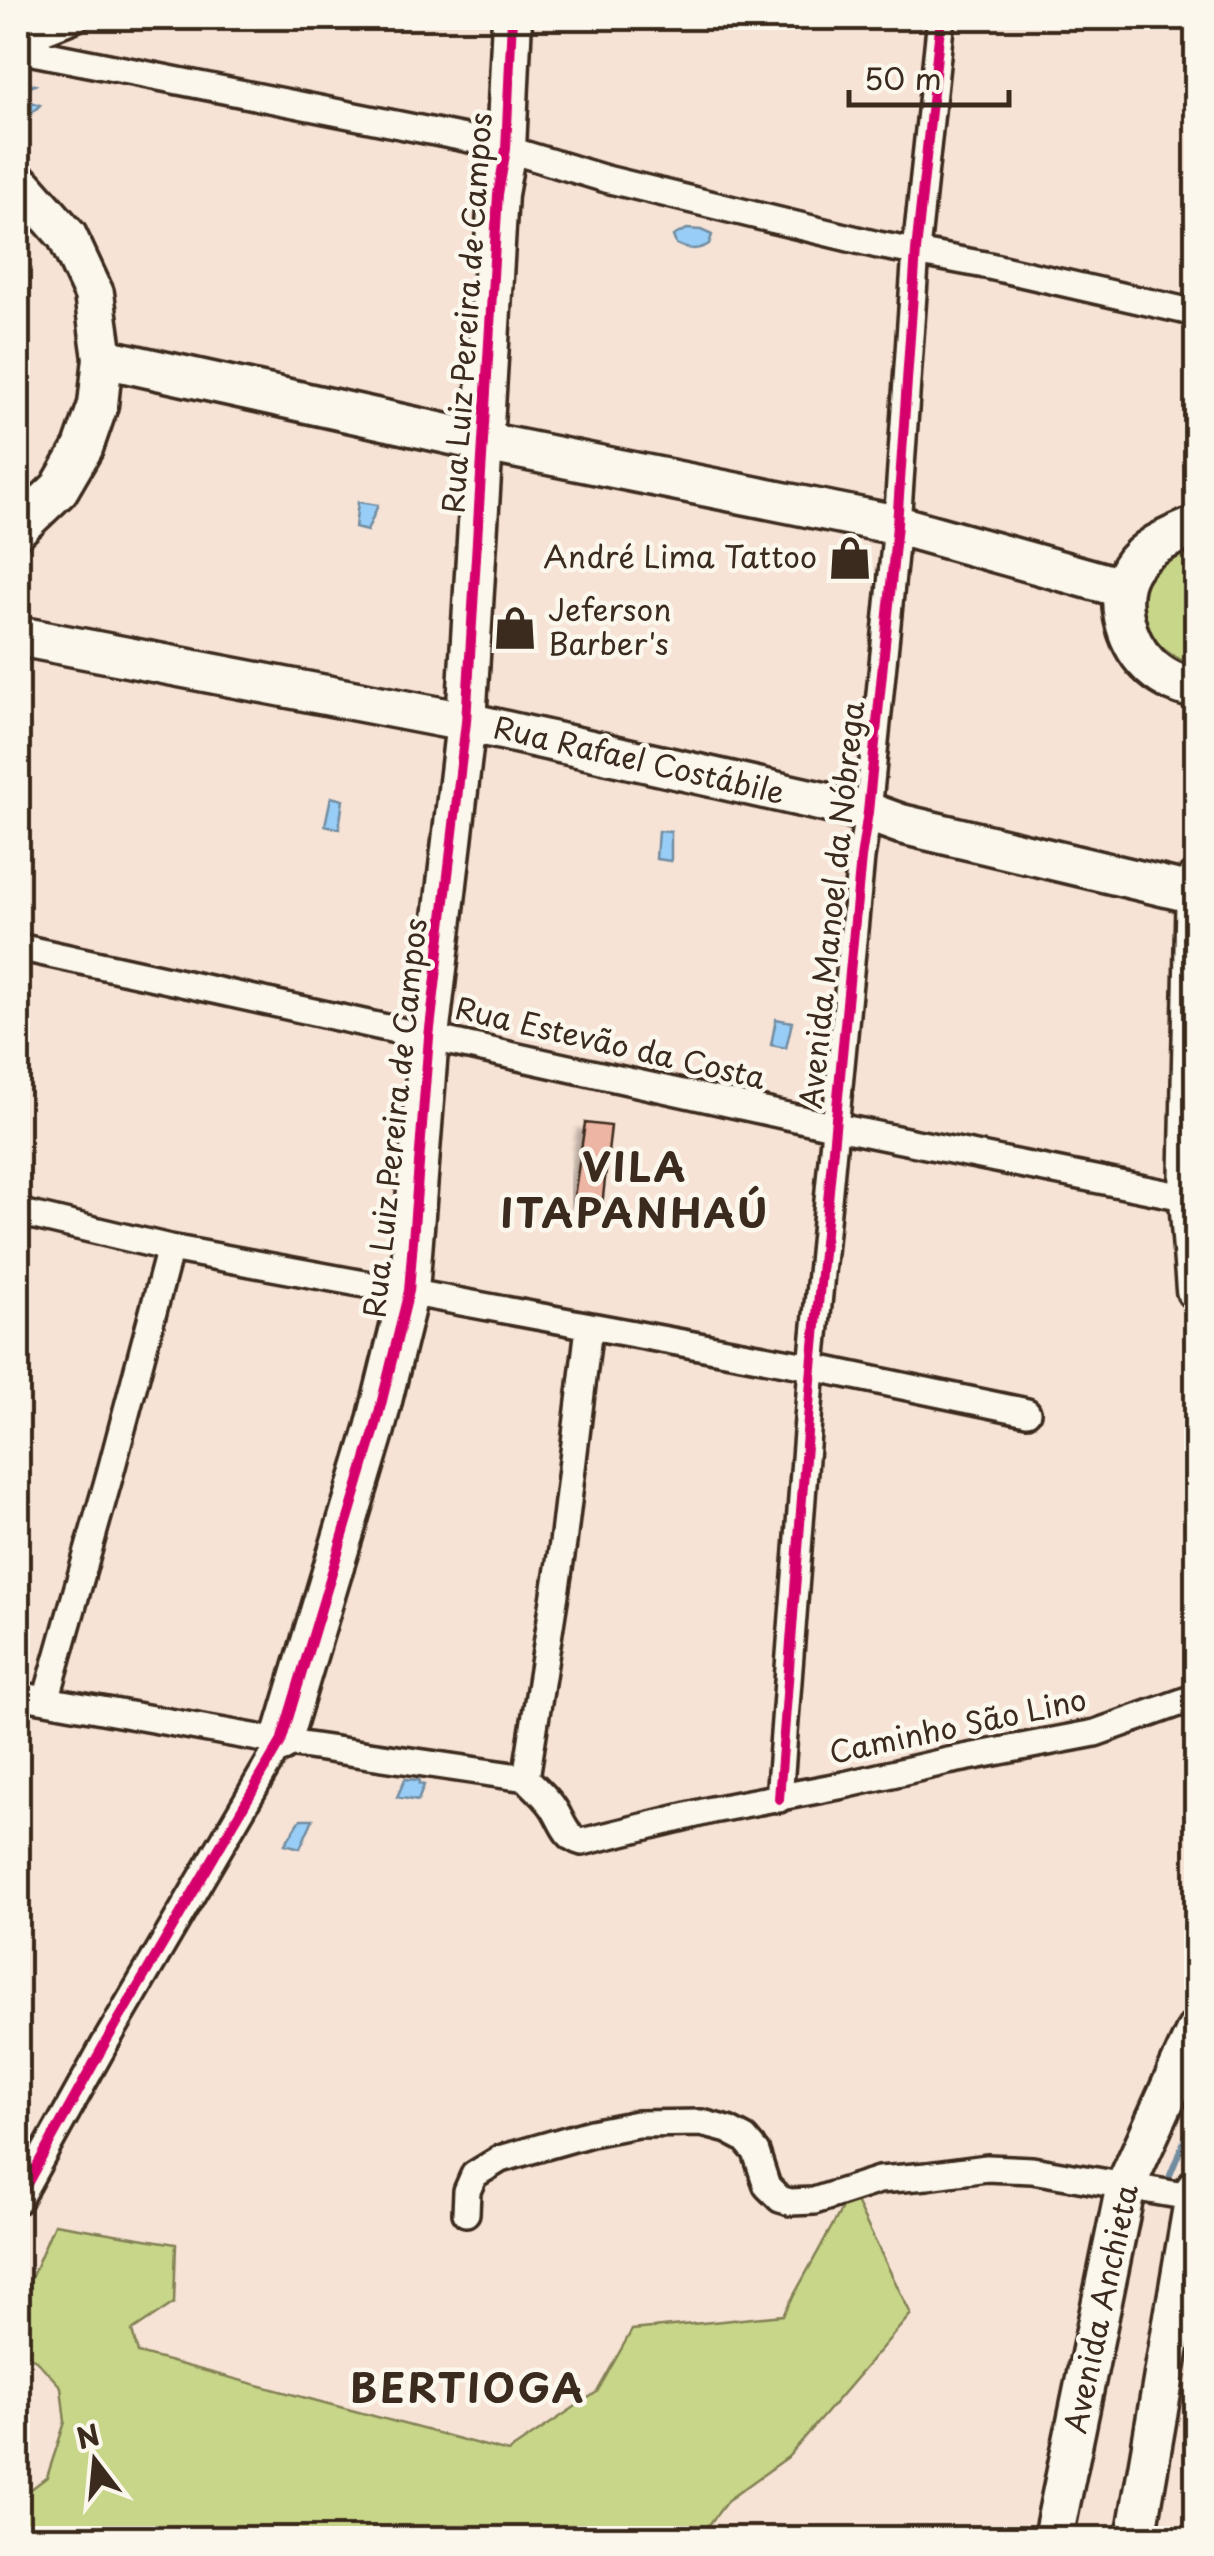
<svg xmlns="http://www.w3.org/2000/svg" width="1214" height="2556" viewBox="0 0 1214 2556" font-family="'Playpen Sans',sans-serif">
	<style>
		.green { fill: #c8d689; stroke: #828054; stroke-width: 2.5 }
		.water { fill: #97cdf6; stroke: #728ca0; stroke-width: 2.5 }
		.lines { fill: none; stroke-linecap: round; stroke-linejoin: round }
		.stream { stroke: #728ca0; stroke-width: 6 }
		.building { fill: #edb5a4; stroke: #3b2a1e; stroke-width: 2.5; filter: url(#shadow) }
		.street-casing { stroke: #3b2a1e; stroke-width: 32 }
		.secondary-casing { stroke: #3b2a1e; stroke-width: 45 }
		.street { stroke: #fbf7ec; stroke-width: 25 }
		.secondary { stroke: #fbf7ec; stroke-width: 38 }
		.cycleway-casing { stroke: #fbf7ec; stroke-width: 16 }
		.cycleway { stroke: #d6006c; stroke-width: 10 }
		.labels { text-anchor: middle; stroke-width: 9; stroke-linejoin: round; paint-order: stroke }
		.street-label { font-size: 30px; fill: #3b2a1e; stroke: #fbf7ec }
		.poi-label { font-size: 30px; fill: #3b2a1e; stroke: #fbf7ec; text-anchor: end }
		.district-label { font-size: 40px; font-weight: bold; letter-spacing: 2.5px; fill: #3b2a1e; stroke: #fbf7ec }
	</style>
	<defs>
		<filter id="shadow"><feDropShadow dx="-7" dy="7" stdDeviation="2.5" flood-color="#0004"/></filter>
	</defs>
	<rect width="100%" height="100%" fill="#f7e3d6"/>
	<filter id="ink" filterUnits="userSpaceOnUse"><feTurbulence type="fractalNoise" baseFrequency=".01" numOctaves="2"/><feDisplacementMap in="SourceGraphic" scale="20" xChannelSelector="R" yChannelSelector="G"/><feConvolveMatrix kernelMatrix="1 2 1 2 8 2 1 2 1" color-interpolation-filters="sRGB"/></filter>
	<g filter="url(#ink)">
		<!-- green -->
		<path class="green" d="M1196,547V664C1183,663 1171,655 1161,647C1152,639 1141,626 1139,614C1131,584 1171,553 1196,547Z
			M851,2192L911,2314L788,2457L728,2500L699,2538H18V2499L47,2477L65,2422L61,2387L36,2360L18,2351V2309L54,2224L176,2244L174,2303L132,2331L138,2353L508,2452L597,2392L632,2330L783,2315Z"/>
		<!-- water -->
		<path class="water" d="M26,83L35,85L29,88L24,100L40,105L20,125L18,124V88Z
			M687,229L701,230L712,235L709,244C698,251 688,250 676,244L673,236Z
			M358,502L378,505L367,531L355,528Z
			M331,797L343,800L339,829L325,825Z
			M658,831L671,832V861L656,859Z
			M776,1019L792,1022L786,1048L771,1045Z
			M405,1779L419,1780V1784L424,1785L418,1801L397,1797Z
			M301,1819H313L300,1848L285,1844Z"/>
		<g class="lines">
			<!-- stream -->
			<path class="stream" d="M1168,2180L1196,2112"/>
		</g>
		<!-- building -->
		<path class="building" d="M585,1123L611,1126L602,1206L574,1197Z"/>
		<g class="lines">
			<!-- street casing -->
			<g class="street-casing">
				<path id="street" d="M18,41L76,18
					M18,49L480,141L606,179L746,213L878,245L985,265L1196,313
					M18,947L837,1127L1189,1198
					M18,1212L170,1248L812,1367L1027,1412
					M18,1695L281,1742L526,1778
					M46,1700L110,1474L170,1248
					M526,1778C534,1786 543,1794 550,1803C562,1817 563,1837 582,1842L712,1810L844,1785L948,1761L1095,1733L1196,1697
					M526,1778L563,1543L589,1327
					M779,1799L812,1367L861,858L868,812L897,525L916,251L941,18
					M18,2200L104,2045L281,1742
					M466,2213L467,2191L474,2175L500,2159L591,2133L637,2124L702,2123L728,2130L745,2139L756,2152L767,2186L780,2199L790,2202L814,2201L879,2180L927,2176L987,2168L1032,2170L1196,2198"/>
			</g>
			<!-- secondary casing -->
			<g class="secondary-casing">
				<path id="secondary" d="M18,183L24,187L67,236L94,294L103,358L98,405L83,448L59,489L18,528
					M103,358L484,442L897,525L1122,588
					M1196,526C1173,536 1145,546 1131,568C1113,596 1125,641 1148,664C1161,678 1178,685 1196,689
					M18,636L466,722L868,812L901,824L1196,894
					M1196,881L1189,1198L1196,1290
					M281,1742L375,1429L409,1291L429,1037L466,722L498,194L506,149L512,18
					M1053,2538L1126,2185L1196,2031
					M1136,2538L1196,2189"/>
			</g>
			<!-- street -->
			<use href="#street" class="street"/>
			<!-- secondary -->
			<use href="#secondary" class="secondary"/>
			<!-- cycleway casing -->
			<g class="cycleway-casing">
				<path id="cycleway" d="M779,1799L812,1367L861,858L868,812L897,525L916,251L941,18
					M18,2200L104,2045L281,1742L375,1429L409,1291L429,1037L466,722L498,194L506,149L512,18"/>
			</g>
			<!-- cycleway -->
			<use href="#cycleway" class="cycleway"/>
		</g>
	</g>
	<!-- icons -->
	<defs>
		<g id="shop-bare" transform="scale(3.45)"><path d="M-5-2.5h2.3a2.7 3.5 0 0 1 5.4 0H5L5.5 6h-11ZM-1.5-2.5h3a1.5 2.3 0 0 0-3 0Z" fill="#3b2a1e" stroke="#fbf7ec" stroke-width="2.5" paint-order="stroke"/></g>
	</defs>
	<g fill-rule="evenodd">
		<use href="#shop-bare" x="850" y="558"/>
		<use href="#shop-bare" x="515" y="628"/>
	</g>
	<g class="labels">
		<!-- street labels -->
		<g class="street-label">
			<text transform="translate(468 313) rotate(-86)" y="10">Rua Luiz Pereira de Campos</text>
			<text transform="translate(639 761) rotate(13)" y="10">Rua Rafael Costábile</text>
			<text transform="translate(833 905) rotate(-84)" y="10">Avenida Manoel da Nóbrega</text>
			<text transform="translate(610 1044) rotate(13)" y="10">Rua Estevão da Costa</text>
			<text transform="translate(396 1118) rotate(-84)" y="10">Rua Luiz Pereira de Campos</text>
			<text transform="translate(958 1727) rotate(-12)" y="10">Caminho São Lino</text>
			<text transform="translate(1102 2309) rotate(-78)" y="10">Avenida Anchieta</text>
		</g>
		<!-- poi labels -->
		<g class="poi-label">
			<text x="817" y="568">André Lima Tattoo</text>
			<text x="548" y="621" text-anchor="start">Jeferson<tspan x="548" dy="34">Barber's</tspan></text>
		</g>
		<!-- district labels -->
		<g class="district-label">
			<text x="635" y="1182">VILA<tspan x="635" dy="46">ITAPANHAÚ</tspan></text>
			<text x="468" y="2403">BERTIOGA</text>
		</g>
	</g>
	<!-- margin -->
	<rect width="1214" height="2556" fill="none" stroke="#fbf7ec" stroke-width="60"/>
	<rect x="30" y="30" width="1154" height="2496" fill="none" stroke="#3b2a1e" stroke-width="4" filter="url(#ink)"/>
	<!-- north arrow -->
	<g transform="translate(95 2461) rotate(344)" stroke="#fbf7ec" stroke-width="8" paint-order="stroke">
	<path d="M0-8L18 38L0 25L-18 38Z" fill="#3b2a1e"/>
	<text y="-15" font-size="28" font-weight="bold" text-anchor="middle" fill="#3b2a1e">N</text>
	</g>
	<!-- scale -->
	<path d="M849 90v15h160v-15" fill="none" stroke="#3b2a1e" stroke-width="5"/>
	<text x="864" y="90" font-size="30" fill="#3b2a1e" stroke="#fbf7ec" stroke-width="8" paint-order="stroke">50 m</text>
</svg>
